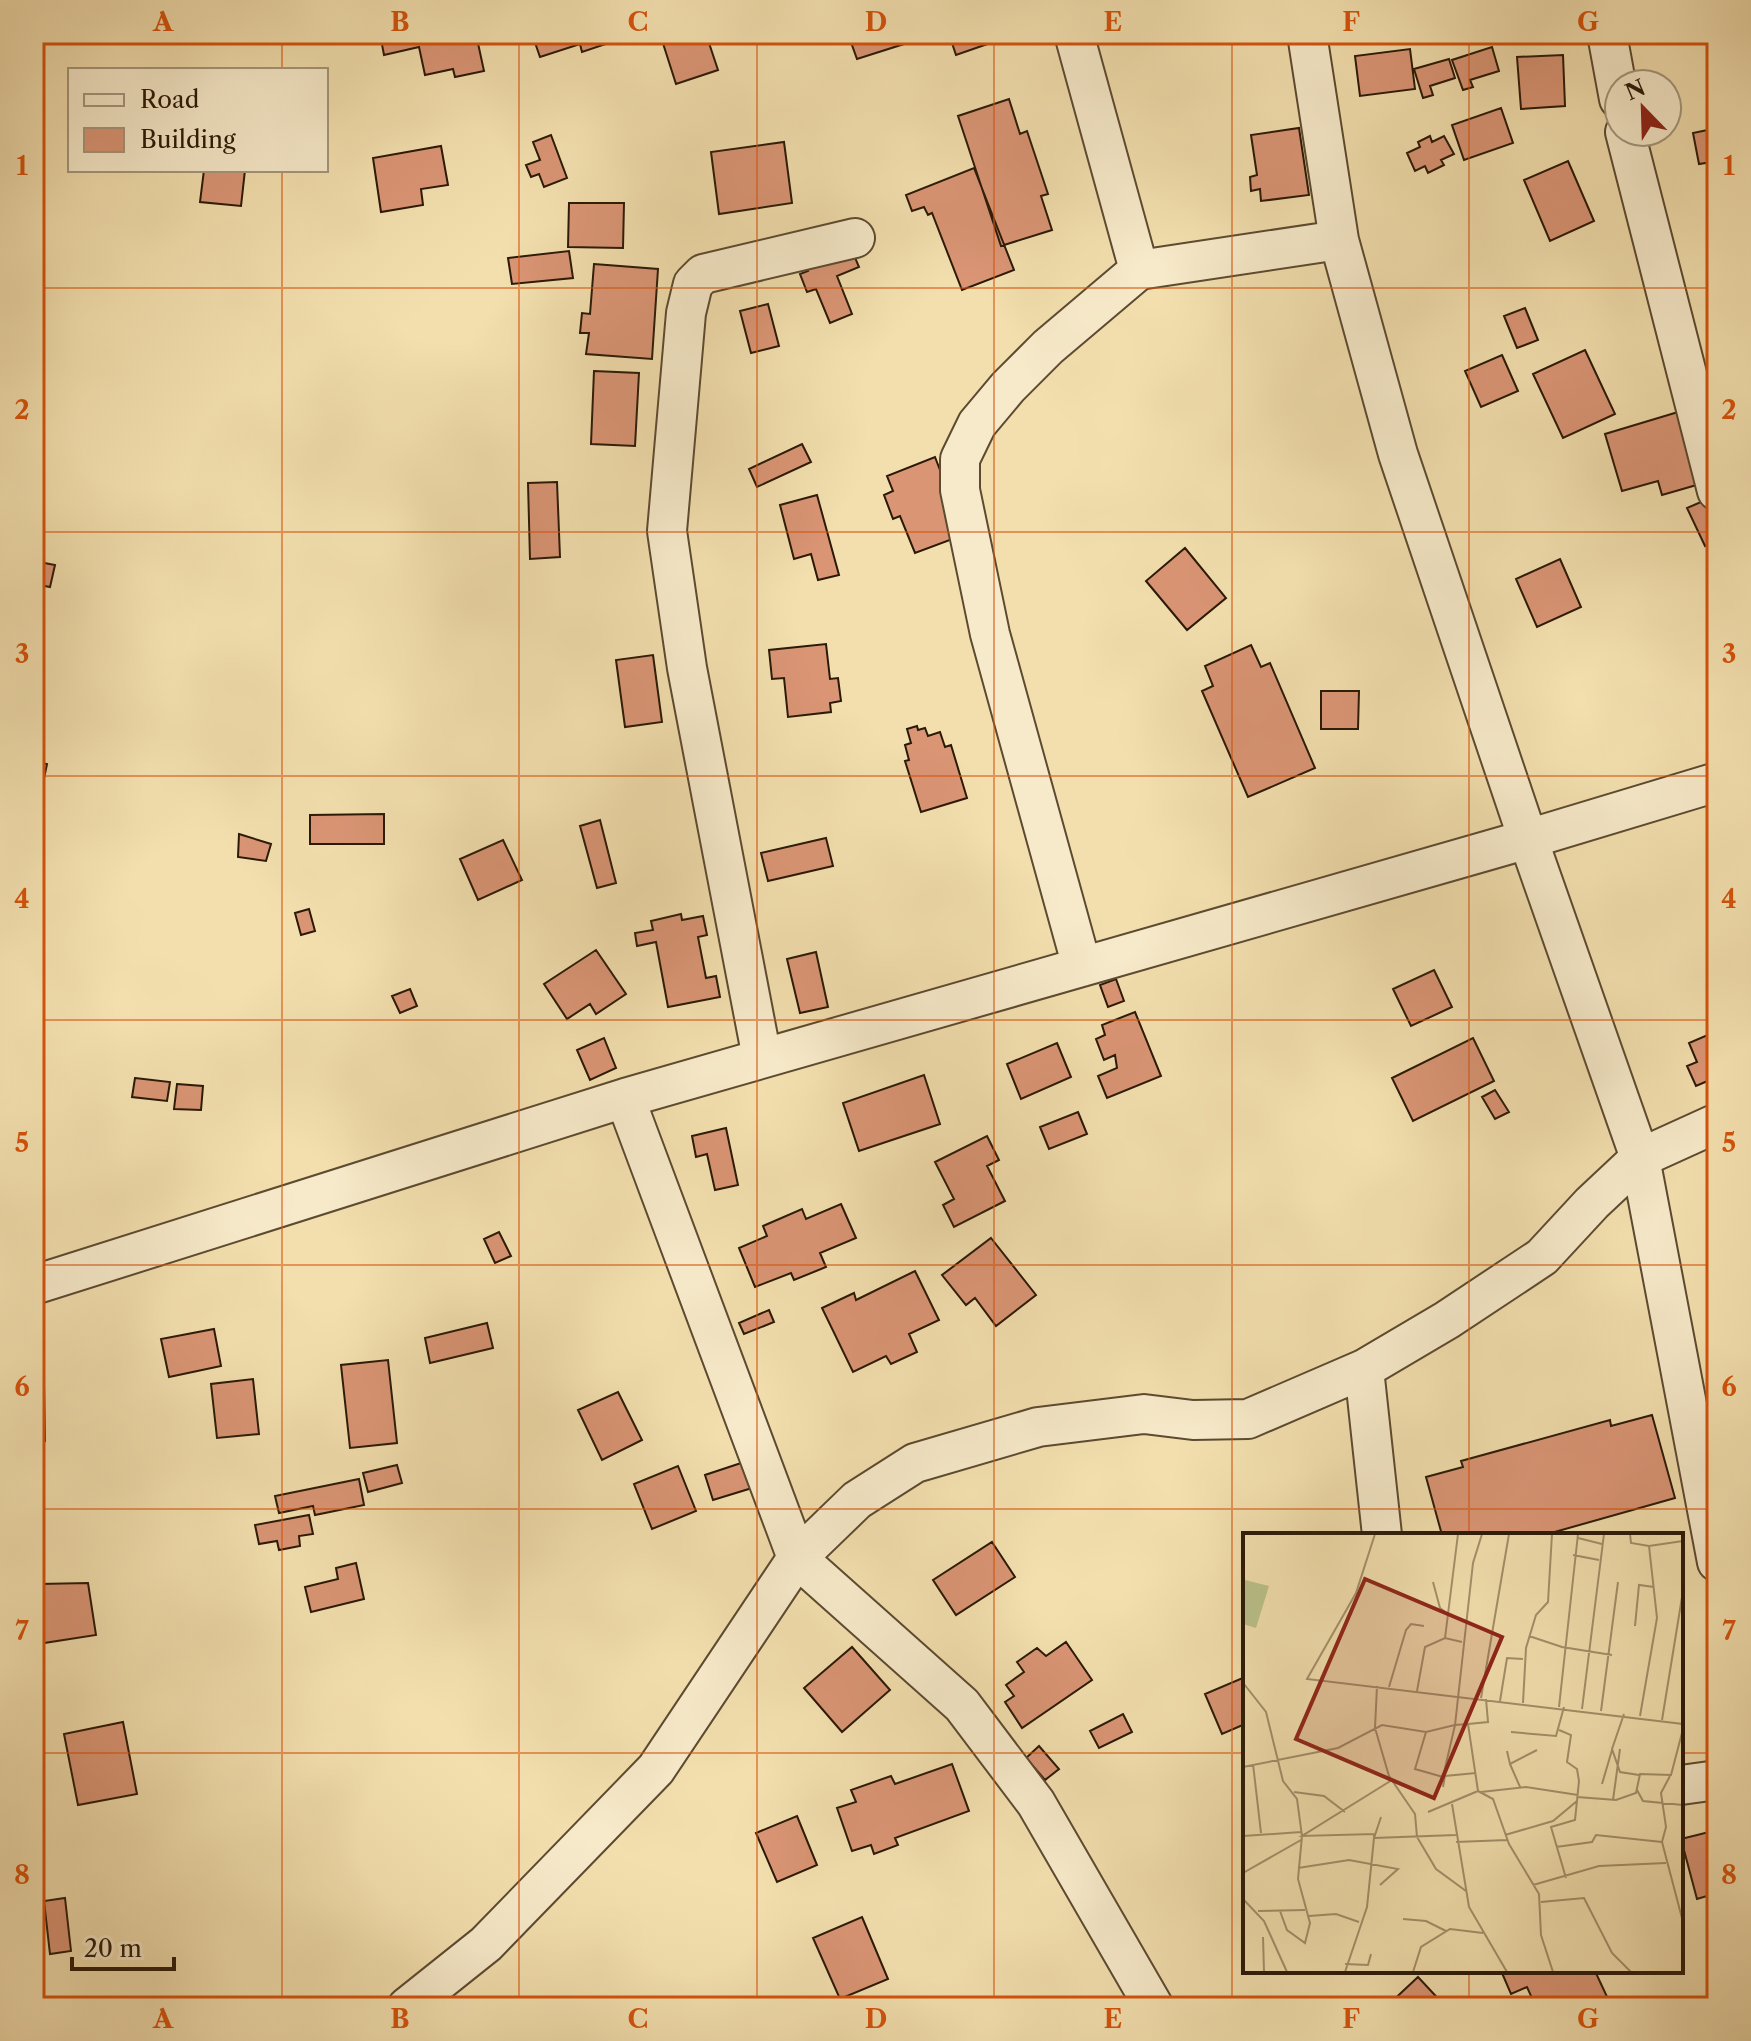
<svg xmlns="http://www.w3.org/2000/svg" width="1751" height="2041" viewBox="0 0 1751 2041" font-family="'Libre Caslon Text',serif">
	<style>
		.building { fill: #da9575; stroke: #2a1907; stroke-width: 2 }
		.lines { fill: none; stroke-linecap: round; stroke-linejoin: round }
		.minor-casing { stroke: #5c4a31; stroke-width: 42 }
		.minor { stroke: #f7eaca; stroke-width: 38 }
		.grid { fill: none; stroke: #d5530c; stroke-width: 2; stroke-opacity: 0.55 }
		.inset-road { fill: none; stroke: #a3906b; stroke-width: 2 }
		.view { fill: #8f2418; fill-opacity: 0.15; stroke: #8f2418; stroke-width: 4 }
		.inset-edge { fill: none; stroke: #2a1907; stroke-width: 4 }
		.neatline { fill: none; stroke: #d5530c; stroke-width: 3 }
		.grid-label { font-size: 26px; text-anchor: middle; font-weight: bold; fill: #d5530c }
	</style>
	<rect width="100%" height="100%" fill="#f3dfae"/>
	<filter id="stains"><feTurbulence type="fractalNoise" baseFrequency=".0025" numOctaves="4"/><feColorMatrix values="0 0 0 0 .2 0 0 0 0 .09 0 0 0 0 .02 0 0 0 .5 -.17"/></filter>
	<radialGradient id="worn" r=".72"><stop offset=".6" stop-color="#630" stop-opacity="0"/><stop offset="1" stop-color="#630" stop-opacity=".3"/></radialGradient>
	<!-- building -->
	<path class="building" d="M380,34H476L484,71L455,77L453,69L425,75L419,47L384,55Z
		M532,34H602L606,44L582,52L580,44L540,57Z
		M660,34H706L718,70L676,84Z
		M848,34H901L904,44L857,59Z
		M949,34H994L996,41L956,55Z
		M1492,47L1499,71L1470,80L1473,87L1463,90L1452,60Z
		M1410,49L1415,89L1360,96L1355,56Z
		M1563,55L1565,106L1521,109L1517,57Z
		M1449,59L1455,78L1430,86L1433,95L1423,98L1414,69Z
		M1009,99L1020,134L1027,131L1048,194L1041,196L1052,230L1001,246L958,116Z
		M1501,108L1513,143L1464,160L1452,125Z
		M1299,128L1309,195L1261,201L1260,189L1251,191L1250,177L1257,175L1251,135Z
		M1717,128V188L1712,162L1699,164L1693,133Z
		M551,135L567,178L544,187L539,174L531,177L526,165L540,160L533,142Z
		M1430,136L1432,142L1444,136L1454,154L1441,160L1444,165L1428,173L1425,166L1415,171L1407,153L1420,147L1418,142Z
		M784,142L792,203L719,214L711,152Z
		M441,146L448,185L421,189L423,205L381,212L373,158Z
		M1568,161L1594,221L1550,241L1524,180Z
		M974,168L1014,270L962,290L932,213L928,215L924,207L912,211L906,195Z
		M204,170H245L241,206L200,202Z
		M569,203H624L623,248L568,247Z
		M845,234L859,267L837,276L852,314L830,323L816,289L807,292L800,274L808,271L800,252Z
		M569,251L573,278L512,284L508,258Z
		M594,264L658,269L652,359L586,354L589,333H580L582,313L590,314Z
		M768,304L779,346L751,353L740,311Z
		M1525,308L1538,340L1517,348L1504,316Z
		M1585,350L1615,414L1563,438L1533,374Z
		M1502,355L1518,391L1481,407L1465,371Z
		M594,371L639,373L635,446L591,444Z
		M1678,412L1700,484L1662,495L1658,481L1622,491L1605,434Z
		M802,444L811,462L757,487L749,469Z
		M935,457L948,491L941,493L958,537L915,553L900,516L893,519L884,495L893,491L887,476Z
		M557,482L560,557L530,559L528,483Z
		M817,495L839,575L818,580L811,554L794,559L780,505Z
		M1710,498L1717,513V556L1714,558L1708,544L1705,546L1687,508Z
		M1185,548L1226,598L1187,630L1146,581Z
		M1560,559L1581,607L1537,627L1516,579Z
		M34,561L55,565L50,587L34,584Z
		M826,644L830,679L838,678L841,701L830,703L831,712L788,717L784,678L772,679L769,650Z
		M1251,645L1261,667L1270,663L1315,768L1248,797L1202,691L1213,686L1205,666Z
		M653,655L662,722L625,727L616,660Z
		M1321,691H1359L1358,729H1321Z
		M917,726L918,730L925,728L928,736L940,732L945,747L951,745L967,798L921,812L905,761L909,760L905,745L911,743L907,729Z
		M34,762L47,764L42,788L34,786Z
		M384,814V844H310V815Z
		M600,820L616,883L597,888L580,826Z
		M239,834L271,844L266,861L238,857Z
		M826,838L833,866L768,881L761,853Z
		M503,840L522,880L478,900L460,859Z
		M309,909L315,931L301,935L295,913Z
		M681,914L682,920L703,916L707,935L698,937L706,978L716,976L720,997L668,1007L656,942L637,946L635,933L653,930L651,921Z
		M596,950L626,994L596,1014L590,1004L567,1019L544,984Z
		M816,952L828,1007L800,1013L787,959Z
		M1434,970L1452,1007L1411,1026L1393,989Z
		M1116,979L1124,1001L1108,1007L1100,985Z
		M410,989L417,1006L400,1013L392,996Z
		M1135,1012L1161,1076L1107,1098L1098,1076L1117,1068L1115,1055L1104,1060L1096,1039L1105,1035L1102,1025Z
		M1717,1031V1077L1696,1086L1687,1066L1697,1062L1689,1043Z
		M604,1038L616,1068L590,1080L577,1050Z
		M1473,1038L1494,1081L1413,1121L1392,1078Z
		M1057,1043L1071,1077L1021,1099L1007,1064Z
		M924,1075L940,1124L859,1151L843,1103Z
		M135,1078L170,1082L167,1101L132,1097Z
		M177,1084L203,1086L201,1110L174,1109Z
		M1495,1090L1509,1112L1495,1119L1482,1097Z
		M1078,1112L1087,1134L1049,1149L1040,1127Z
		M726,1128L738,1185L715,1190L707,1154L696,1157L692,1136Z
		M987,1136L999,1160L987,1166L1005,1201L954,1227L943,1205L954,1199L935,1162Z
		M841,1204L856,1238L820,1253L826,1267L794,1280L791,1273L755,1287L739,1248L767,1236L763,1226L802,1209L806,1219Z
		M499,1232L511,1256L495,1263L484,1239Z
		M991,1238L1036,1295L996,1326L975,1298L966,1305L942,1275Z
		M915,1271L939,1320L909,1334L917,1352L891,1364L886,1356L853,1372L822,1308L854,1293L856,1300Z
		M769,1310L774,1322L744,1334L739,1323Z
		M487,1323L493,1348L430,1363L425,1338Z
		M214,1329L221,1366L169,1377L161,1339Z
		M388,1360L397,1443L350,1448L341,1365Z
		M253,1379L259,1434L217,1438L211,1384Z
		M44,1386L45,1441H34V1387Z
		M618,1392L642,1440L602,1460L578,1410Z
		M1652,1415L1675,1498L1544,1535H1442L1426,1477L1463,1467L1461,1461L1610,1420L1611,1426Z
		M744,1462L752,1488L713,1500L705,1475Z
		M397,1465L402,1483L368,1492L363,1473Z
		M678,1466L696,1511L652,1529L634,1484Z
		M359,1479L364,1505L315,1515L313,1506L279,1513L275,1496Z
		M309,1515L313,1534L299,1536L300,1546L279,1550L277,1541L259,1544L255,1525Z
		M992,1542L1015,1577L956,1615L933,1580Z
		M356,1563L364,1599L311,1612L305,1587L338,1579L336,1568Z
		M88,1583L96,1635L44,1643L39,1584Z
		M1066,1642L1092,1680L1022,1728L1005,1702L1014,1696L1006,1685L1024,1672L1017,1662L1037,1648L1046,1656Z
		M852,1647L890,1690L842,1732L804,1688Z
		M1245,1677V1724L1222,1734L1205,1694Z
		M1123,1714L1132,1732L1099,1748L1090,1731Z
		M123,1722L137,1794L78,1805L64,1734Z
		M1039,1746L1059,1769L1045,1780L1026,1758Z
		M952,1764L969,1811L895,1838L898,1845L874,1854L871,1845L852,1851L837,1808L856,1802L851,1790L891,1776L895,1784Z
		M797,1816L817,1865L777,1882L756,1833Z
		M1717,1830V1893L1697,1899L1681,1839Z
		M65,1898L71,1951L50,1954L44,1901Z
		M862,1917L888,1979L840,1999L813,1938Z
		M1507,1971H1595L1609,2001L1595,2007H1536L1527,1987L1511,1994L1502,1973Z
		M1418,1977L1446,2007H1386Z
		M43,1991L46,2007H34V1992Z"/>
	<g class="lines">
		<!-- minor casing -->
		<g class="minor-casing">
			<path id="minor" d="M1074,34L1139,270
				M1607,34L1619,99
				M1625,132L1717,491
				M1082,967L990,634L960,490V459L977,424L1008,387L1048,347L1139,270L1339,240
				M762,1058L687,668L667,531L686,313L693,284L703,274L855,238
				M625,1098L797,1558L962,1705L1036,1803L1154,2007
				M1717,1123L1640,1158L1717,1562
				M34,1285L625,1098L1528,839L1717,782
				M1364,1369L1382,1535
				M1681,1785L1717,1780
				M407,2007L486,1944L656,1769L797,1558L857,1500L915,1463L1038,1427L1144,1414L1193,1420L1248,1419L1364,1369L1447,1320L1542,1257L1592,1203L1640,1158L1528,839L1398,454L1339,240L1307,34"/>
		</g>
		<!-- minor -->
		<use href="#minor" class="minor"/>
	</g>
	<!-- grid -->
	<path class="grid" d="M282,34V70M519,34V2007M757,34V2007M994,34V2007M1232,34V2007M1469,34V1535M282,170V2007M34,288H1717M34,532H1717M34,776H1717M34,1020H1717M34,1265H1717M34,1509H1717M34,1753H1245M1681,1753H1717M1469,1971V2007"/>
	<!-- overview -->
	<g transform="translate(1243 1533)">
		<rect width="440" height="440" fill="#f3dfae"/>
		<path d="M2,47L26,53L13,95L0,91Z" fill="#bac28b"/>
		<path class="inset-road" d="M132,1L113,60L64,146L440,191M387,1L388,10L406,13L440,8M335,5L359,11M330,22L356,27M190,49L197,75L205,81M392,93L396,52L411,54M286,103L319,114L369,122M202,105L215,1M1,139V151L23,179L40,248L54,266L59,303L55,346L67,390L62,410L44,397L37,378M134,153L132,195L146,243L172,281L174,304L193,336L223,358M146,154L163,97L168,91L181,93M174,158L182,114L202,105L219,109M238,165L266,1M257,168L264,125L280,126M280,170L283,115L293,82L305,69L309,1M316,174L335,1M339,176L361,1M358,178L375,49M381,181L369,216L377,239L396,242M397,183L414,85L406,13M419,187L440,58M225,191L245,189L243,166M316,197L328,202L324,229L334,236L336,248L332,287L308,294L323,345M183,199L172,236L200,244L212,192L225,191L235,258M268,199L313,203L321,174M264,218L267,231L294,217M10,231L18,300M267,231L277,254M0,234L95,215L139,192L183,199L212,192L230,30L239,1M427,243L418,260L423,294L419,309L440,389M359,251L369,217M200,254L202,243L233,240M394,257L400,268L440,272M235,258L250,266L266,311L296,361L298,402L310,439M51,259L81,263L102,279M238,259L283,254L335,262M334,264L373,267L393,260L397,241L428,242L440,196M370,267L377,216M209,271L226,374L264,439M185,279L235,258M138,284L131,305V301L59,303L149,247M262,302L310,288L334,268M0,303L58,299M213,309L264,307M313,314L349,309L353,302L419,309M55,335L106,327L155,336L137,352M0,340L58,307M290,352L356,333L423,330M0,366L21,388L44,439M298,369L341,365L369,420L388,439M15,378L62,377M66,383L93,381L116,389M160,386L183,388L203,398M20,404L21,439M102,431L125,432L128,421M102,439L124,374L131,305L213,302M170,439L178,414L207,396L240,400"/>
		<path class="view" d="M122,46L259,104L191,265L53,206Z"/>
		<rect width="440" height="440" class="inset-edge"/>
	</g>
	<!-- margin -->
	<rect width="1751" height="2041" fill="none" stroke="#f3dfae" stroke-width="88"/>
	<!-- legend -->
	<rect x="68" y="68" width="260" height="104" fill="#f7eaca" stroke="#a5967c" stroke-width="2"/>
	<rect x="84" y="94" width="40" height="12" fill="#f7eaca" stroke="#a5967c" stroke-width="2"/>
	<text x="140" y="108" font-size="24" fill="#2a1907">Road</text>
	<rect x="84" y="128" width="40" height="24" fill="#da9575" stroke="#a5967c" stroke-width="2"/>
	<text x="140" y="148" font-size="24" fill="#2a1907">Building</text>
	<!-- north arrow -->
	<g transform="translate(1643 108) rotate(337)"><circle r="38" fill="#f7eaca" stroke="#a5967c" stroke-width="2"/>
	<path d="M0-6L14 30L0 20L-14 30Z" fill="#8f2418"/>
	<text y="-12" font-size="22" font-weight="bold" text-anchor="middle" fill="#2a1907">N</text>
	</g>
	<!-- scale -->
	<path d="M72 1957v12h102v-12" fill="none" stroke="#2a1907" stroke-width="4"/>
	<text x="84" y="1957" font-size="24" fill="#2a1907" stroke="#f7eaca" stroke-width="6" paint-order="stroke">20 m</text>
	<rect x="44" y="44" width="1663" height="1953" class="neatline"/>
	<g class="grid-label">
		<text x="163" y="31">A</text>
		<text x="400" y="31">B</text>
		<text x="638" y="31">C</text>
		<text x="876" y="31">D</text>
		<text x="1113" y="31">E</text>
		<text x="1351" y="31">F</text>
		<text x="1588" y="31">G</text>
		<text x="22" y="175">1</text>
		<text x="1729" y="175">1</text>
		<text x="22" y="419">2</text>
		<text x="1729" y="419">2</text>
		<text x="22" y="663">3</text>
		<text x="1729" y="663">3</text>
		<text x="22" y="908">4</text>
		<text x="1729" y="908">4</text>
		<text x="22" y="1152">5</text>
		<text x="1729" y="1152">5</text>
		<text x="22" y="1396">6</text>
		<text x="1729" y="1396">6</text>
		<text x="22" y="1640">7</text>
		<text x="1729" y="1640">7</text>
		<text x="22" y="1884">8</text>
		<text x="1729" y="1884">8</text>
		<text x="163" y="2028">A</text>
		<text x="400" y="2028">B</text>
		<text x="638" y="2028">C</text>
		<text x="876" y="2028">D</text>
		<text x="1113" y="2028">E</text>
		<text x="1351" y="2028">F</text>
		<text x="1588" y="2028">G</text>
	</g>
	<rect width="100%" height="100%" filter="url(#stains)"/>
	<rect width="100%" height="100%" fill="url(#worn)"/>
</svg>
